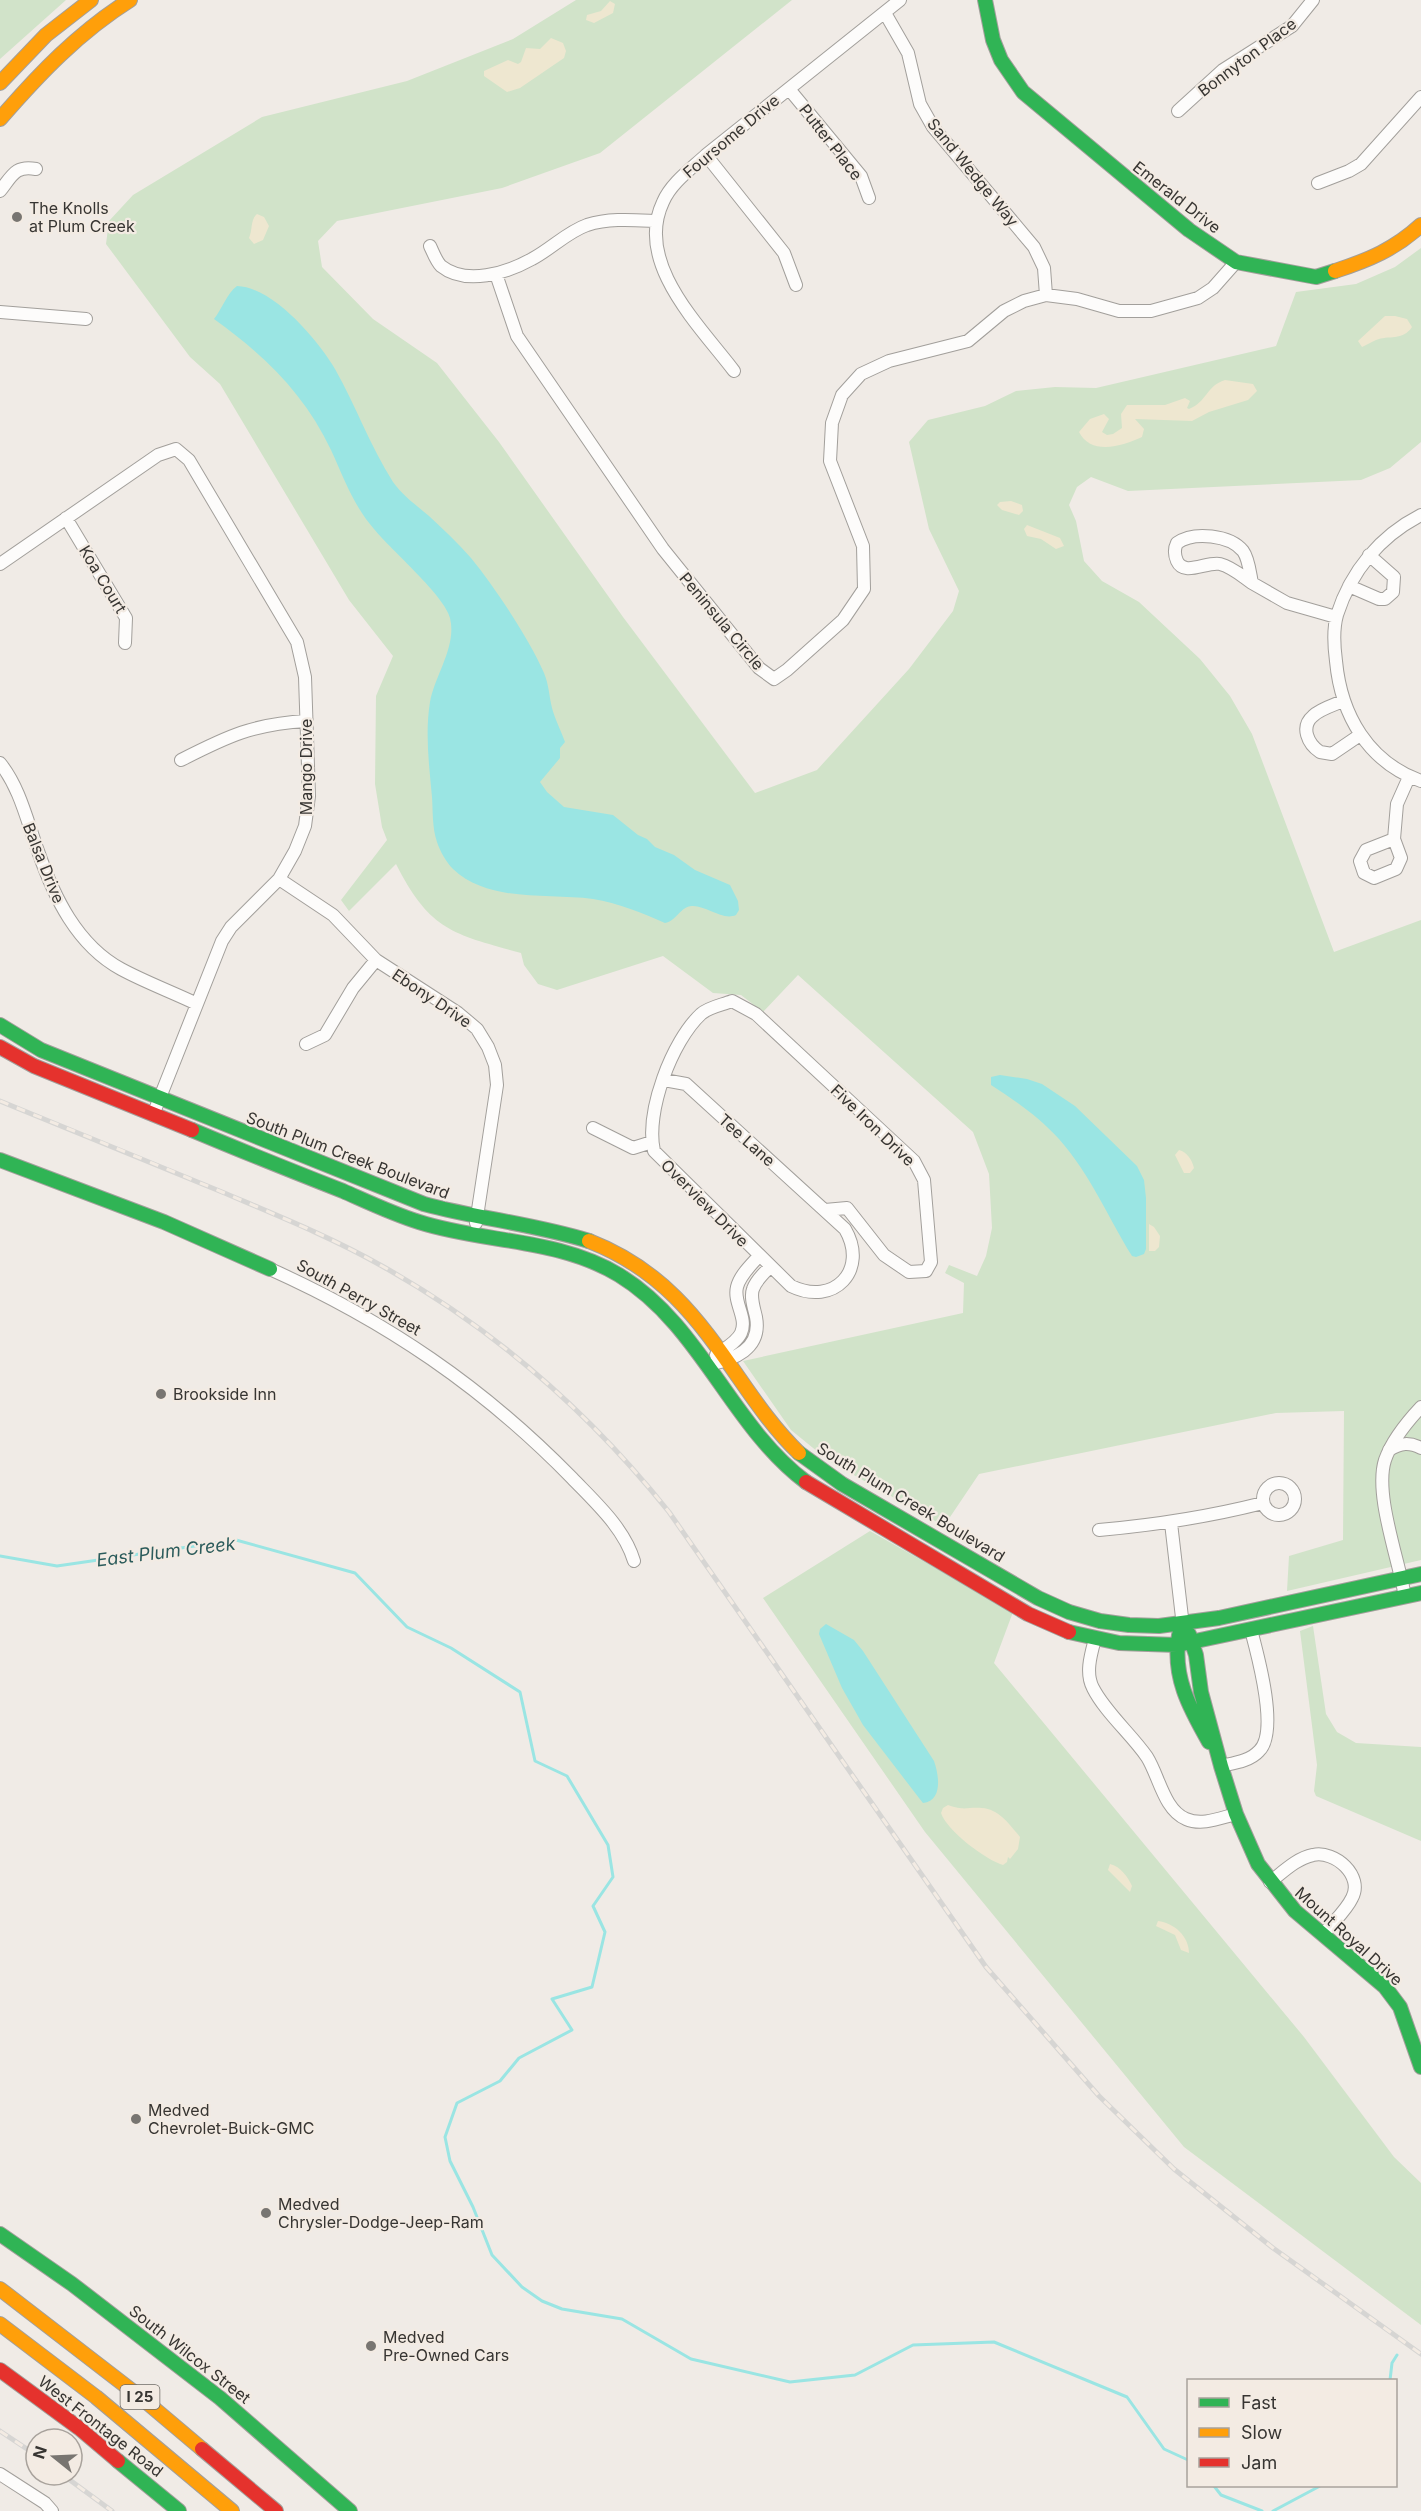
<svg xmlns="http://www.w3.org/2000/svg" width="1421" height="2511" viewBox="0 0 1421 2511" font-family="Inter,sans-serif">
	<style>
		.green { fill: #d1e3c9 }
		.sand { fill: #eee7d0 }
		.water { fill: #9ae5e3 }
		.lines { fill: none; stroke-linecap: round; stroke-linejoin: round }
		.stream { stroke: #9ae5e3; stroke-width: 3 }
		.street-casing { stroke: #a29f9b; stroke-width: 14 }
		.fast-casing { stroke: #a29f9b; stroke-width: 16 }
		.slow-casing { stroke: #a29f9b; stroke-width: 16 }
		.jam-casing { stroke: #a29f9b; stroke-width: 16 }
		.street { stroke: #fdfcfb; stroke-width: 12 }
		.fast { stroke: #30b455; stroke-width: 14 }
		.slow { stroke: #ff9f0a; stroke-width: 14 }
		.jam { stroke: #e5322d; stroke-width: 14 }
		.rail-casing { stroke: #d6d5d3; stroke-width: 5 }
		.rail { stroke: #f3ebe3; stroke-width: 3; stroke-dasharray: 9; stroke-linecap: butt }
		.poi-dot { fill: #787571; stroke: #f3ebe3; stroke-width: 2 }
		.labels { text-anchor: middle; stroke-width: 4.5; stroke-linejoin: round; paint-order: stroke }
		.shield { fill: #f3ebe3; stroke: #6f6c67; stroke-width: 1.5 }
		.shield-label { font-size: 15px; font-weight: bold; fill: #373532 }
		.street-label { font-size: 16px; fill: #373532; stroke: #f3ebe3 }
		.poi-label { font-size: 16px; fill: #373532; stroke: #f3ebe3; text-anchor: start }
		.water-label { font-size: 18px; font-style: italic; fill: #2b5b5b; stroke: #f3ebe3 }
	</style>
	<rect width="100%" height="100%" fill="#f0ebe6"/>
	<!-- green -->
	<path class="green" d="M0,0H66L0,59Z
		M576,0H792L600,153L502,188L337,221L318,241L322,267L373,319L437,363L499,442L623,617L755,793L817,770L909,669L953,611L959,591L929,529L909,442L928,420L985,406L1016,391L1055,387L1096,388L1276,346L1296,292L1356,284L1395,267L1421,248V442L1390,468L1361,480L1128,491L1091,477L1077,487L1069,505L1076,521L1084,561L1102,581L1139,602L1200,659L1230,696L1252,734L1334,952L1421,920V1560L1287,1591L1289,1556L1343,1540L1344,1411L1276,1413L979,1474L944,1526L829,1461L791,1430L743,1361L963,1313L964,1283L945,1273L949,1265L977,1276L986,1256L992,1228L989,1174L973,1132L798,975L763,1012L741,995L713,993L663,956L557,990L538,984L524,965L521,953C453,934 430,931 396,864L349,911L341,900L387,840L382,827L375,784L376,696L393,656L349,600L220,384L190,357L106,244L109,221L133,195L262,117L407,81L513,39Z
		M870,1531L1013,1612L994,1663L1304,2037L1394,2157L1421,2183V2325L1184,2147L925,1832L763,1598Z
		M1313,1626L1326,1714L1337,1732L1356,1743L1421,1747V1841L1316,1796L1314,1791L1317,1765L1300,1631Z"/>
	<!-- sand -->
	<path class="sand" d="M610,1L615,4L613,13L594,23L586,20L587,15L601,11Z
		M551,38L563,43L566,51L564,58L520,88L507,92L484,76V71L508,60L518,64L521,62L526,48L540,49Z
		M257,214L264,217L269,226L263,240L254,244L249,238C253,229 250,220 257,214Z
		M1385,316H1395L1407,319L1412,327C1403,341 1388,335 1376,340C1371,342 1367,345 1362,347L1358,341Z
		M1225,380L1253,384L1257,391L1248,400L1209,412L1192,421L1135,419L1144,429L1142,437C1123,446 1091,456 1079,432L1090,419L1104,414L1109,419L1102,432L1107,435L1113,434L1122,428L1121,414L1127,405H1165L1185,398L1190,401L1187,408L1189,409C1207,402 1206,386 1225,380Z
		M1011,501L1022,505L1023,511L1019,515L1002,510L997,505L1000,502Z
		M1027,525L1060,538L1064,546L1056,549L1041,539L1027,536L1024,529Z
		M1179,1150C1187,1152 1192,1160 1194,1168L1190,1173H1184L1175,1155Z
		M1149,1224L1154,1227L1160,1236L1159,1247L1155,1251H1149Z
		M948,1805C965,1811 966,1807 982,1808C999,1809 1010,1825 1020,1837L1018,1849L1010,1859L1008,1857L1007,1862L1003,1865C986,1860 947,1831 941,1813L943,1808Z
		M1110,1864C1120,1866 1128,1877 1132,1886L1130,1892L1108,1870Z
		M1158,1921C1174,1923 1189,1936 1189,1953L1181,1950L1175,1935L1156,1926Z"/>
	<!-- water -->
	<path class="water" d="M237,286C273,287 318,340 335,369C356,406 370,446 393,482C403,496 416,505 429,516C443,529 458,543 471,558C494,586 530,640 544,673C549,685 549,696 552,708C555,719 561,731 565,742L560,748V758L540,782L547,792L564,807L613,815L638,835L647,839L655,847L674,855L695,870L730,885L738,901L739,910L736,915C723,921 707,906 693,906C681,905 677,921 665,923C642,913 618,903 593,899C547,893 489,903 453,869C446,862 440,851 437,842C432,828 433,811 432,797C429,765 425,733 430,702C435,675 457,646 450,618C445,596 391,550 374,529C353,505 344,478 331,450C305,394 263,354 214,319C222,309 227,293 237,286Z
		M1000,1075L1027,1079L1042,1084L1075,1106L1137,1166L1144,1180L1146,1198V1249L1144,1254L1136,1257L1132,1256C1108,1217 1090,1174 1059,1139C1039,1117 1016,1101 991,1085V1077Z
		M826,1624L854,1640L863,1651L934,1761C939,1775 943,1801 923,1803L919,1798L863,1725L842,1688L819,1634L820,1629Z"/>
	<g class="lines">
		<!-- stream -->
		<path class="stream" d="M0,1556L57,1566L236,1540L355,1573L407,1627L451,1648L520,1692L535,1761L567,1776L608,1845L613,1877L593,1906L605,1932L592,1987L552,1999L572,2030L519,2058L500,2081L457,2103L445,2137L450,2161L473,2207L492,2255L522,2287L542,2301L562,2309L622,2319L691,2359L790,2382L855,2375L913,2345L994,2342L1127,2397L1164,2449L1188,2460
			M1390,2380L1392,2363L1397,2355
			M1214,2486L1221,2495L1262,2511
			M1273,2511L1320,2486"/>
		<!-- street casing -->
		<g class="street-casing">
			<path id="street" d="M885,13L908,53L920,104L933,127L1034,247L1044,268L1046,295
				M789,89L861,176L869,198
				M1178,111L1223,70L1292,26L1313,0
				M706,155L784,253L796,285
				M1318,183L1349,171L1361,164L1421,97
				M0,191C12,176 15,165 36,169
				M430,246C433,252 436,261 441,266C466,286 507,273 532,259C551,249 567,232 587,225C609,218 633,220 656,221
				M496,274L517,336L663,549L759,668L774,679L787,670L843,620L864,589L863,546L830,461L832,423L842,395L861,374L889,361L968,341L1004,311L1024,301L1046,295L1077,299L1119,311H1151L1198,298L1213,288L1236,262
				M0,312L86,319
				M734,371C700,326 634,263 663,202C671,183 691,169 706,155L900,0
				M1421,515C1380,536 1351,571 1337,615C1333,629 1334,646 1336,661C1341,715 1368,762 1421,781
				M66,518L126,618L125,643
				M0,564L158,455L176,449L189,460L297,642L305,677L309,796L305,826L295,851L279,879L231,927L222,941L153,1115
				M1252,583C1242,576 1232,567 1220,564C1207,561 1184,577 1177,561C1174,554 1174,549 1177,543C1194,531 1230,535 1243,551C1249,559 1250,574 1252,583L1287,603L1336,617
				M1349,586L1379,599H1385L1393,592L1394,577L1369,555
				M1343,701C1334,705 1320,709 1313,716C1300,727 1308,744 1320,752L1332,754L1360,735
				M181,760C228,736 253,724 307,721
				M0,763C20,788 27,821 38,851C54,897 77,945 121,969C145,982 172,992 197,1004
				M1394,839L1401,858L1396,869L1374,878L1364,873L1360,861L1366,850L1394,839L1397,804L1409,777
				M279,879L333,915L376,960L458,1013L477,1029L488,1047L495,1065L497,1085L476,1223
				M306,1044L325,1035L353,988L376,960
				M664,1080L686,1084L845,1229C869,1270 834,1307 791,1286L654,1151C645,1112 672,1041 701,1014C709,1007 722,1005 732,1001L756,1014L914,1161L924,1180L931,1262L926,1271L909,1272L884,1255L847,1208L825,1210
				M593,1128L633,1148L652,1142
				M270,1269C386,1321 483,1387 572,1478C596,1503 624,1528 634,1561
				M716,1355C724,1349 737,1342 741,1333C748,1318 733,1303 737,1287C740,1275 751,1265 759,1256
				M707,1365C734,1360 762,1349 756,1317C754,1308 750,1297 753,1289C756,1280 764,1273 770,1267
				M1389,1450C1401,1443 1409,1442 1421,1448
				M1263 1499a16 16 0 1 1 32 0a16 16 0 1 1-32 0Z
				M1171,1523L1183,1626
				M1099,1530C1155,1525 1208,1517 1263,1503
				M1405,1597C1399,1560 1374,1494 1385,1460C1392,1440 1406,1423 1421,1407
				M1095,1639C1091,1654 1085,1673 1093,1688C1105,1712 1132,1735 1147,1757C1159,1776 1164,1810 1186,1819C1202,1826 1220,1818 1236,1814
				M1221,1766C1234,1763 1250,1761 1259,1751C1279,1732 1258,1656 1251,1630
				M1270,1882C1283,1872 1297,1858 1313,1855C1335,1850 1364,1876 1352,1898C1346,1911 1332,1923 1323,1935
				M0,2474L45,2503L52,2511"/>
		</g>
		<!-- fast casing -->
		<g class="fast-casing">
			<path id="fast" d="M985,0L993,40L1001,60L1023,92L1189,230L1236,262L1316,277L1335,271
				M0,1025L41,1050L424,1204C479,1219 535,1224 589,1241
				M192,1130C242,1151 292,1171 343,1191C368,1202 393,1214 419,1222C484,1243 558,1238 619,1275C701,1325 731,1426 806,1482
				M0,1160L164,1222L270,1269
				M799,1453L842,1484L1038,1598L1069,1612L1100,1621L1129,1625L1159,1626L1219,1618L1421,1574
				M1069,1632L1119,1643L1177,1645L1421,1593
				M1189,1634L1196,1655L1201,1692L1221,1766L1236,1814L1258,1864L1295,1911L1385,1987L1400,2007L1421,2067
				M1179,1635C1172,1676 1189,1707 1209,1742
				M0,2234L72,2284L220,2398L350,2511
				M118,2461L179,2511"/>
		</g>
		<!-- slow casing -->
		<g class="slow-casing">
			<path id="slow" d="M0,83L46,35L91,0
				M0,119C39,74 79,32 130,0
				M1335,271C1369,260 1395,249 1421,225
				M589,1241C661,1269 697,1317 739,1378C757,1404 776,1431 799,1453
				M0,2289L144,2400L202,2449
				M0,2324L96,2397L232,2511"/>
		</g>
		<!-- jam casing -->
		<g class="jam-casing">
			<path id="jam" d="M0,1047L34,1066L192,1130
				M806,1482L1028,1614L1069,1632
				M0,2370L79,2428L118,2461
				M202,2449L276,2511"/>
		</g>
		<!-- street -->
		<use href="#street" class="street"/>
		<!-- fast -->
		<use href="#fast" class="fast"/>
		<!-- slow -->
		<use href="#slow" class="slow"/>
		<!-- jam -->
		<use href="#jam" class="jam"/>
		<!-- rail casing -->
		<g class="rail-casing">
			<path id="rail" d="M0,1101C74,1131 148,1161 222,1192C276,1215 331,1237 382,1266C493,1328 590,1413 669,1512L986,1967L1099,2096L1174,2169L1273,2248L1421,2354
				M0,2431L36,2455
				M63,2475L112,2511"/>
		</g>
		<!-- rail -->
		<use href="#rail" class="rail"/>
	</g>
	<!-- markers -->
	<g class="poi-dot">
		<circle cx="17" cy="217" r="6"/>
		<circle cx="161" cy="1394" r="6"/>
		<circle cx="136" cy="2119" r="6"/>
		<circle cx="266" cy="2213" r="6"/>
		<circle cx="371" cy="2346" r="6"/>
	</g>
	<g class="labels">
		<!-- shield labels -->
		<rect class="shield" x="120.5" y="2385" width="39" height="24" rx="4.5"/>
		<g class="shield-label">
			<text x="140" y="2402">I 25</text>
		</g>
		<!-- street labels -->
		<g class="street-label">
			<text transform="translate(1247 57) rotate(-37)" y="6">Bonnyton Place</text>
			<text transform="translate(731 136) rotate(-40)" y="6">Foursome Drive</text>
			<text transform="translate(831 142) rotate(52)" y="6">Putter Place</text>
			<text transform="translate(973 172) rotate(51)" y="6">Sand Wedge Way</text>
			<text transform="translate(1177 197) rotate(38)" y="6">Emerald Drive</text>
			<text transform="translate(103 579) rotate(59)" y="6">Koa Court</text>
			<text transform="translate(722 621) rotate(50)" y="6">Peninsula Circle</text>
			<text transform="translate(306 767) rotate(-90)" y="6">Mango Drive</text>
			<text transform="translate(44 863) rotate(68)" y="6">Balsa Drive</text>
			<text transform="translate(432 998) rotate(34)" y="6">Ebony Drive</text>
			<text transform="translate(873 1125) rotate(44)" y="6">Five Iron Drive</text>
			<text transform="translate(747 1140) rotate(42)" y="6">Tee Lane</text>
			<text transform="translate(348 1155) rotate(21)" y="6">South Plum Creek Boulevard</text>
			<text transform="translate(705 1203) rotate(45)" y="6">Overview Drive</text>
			<text transform="translate(359 1297) rotate(29)" y="6">South Perry Street</text>
			<text transform="translate(911 1502) rotate(31)" y="6">South Plum Creek Boulevard</text>
			<text transform="translate(1349 1936) rotate(42)" y="6">Mount Royal Drive</text>
			<text transform="translate(190 2354) rotate(38)" y="6">South Wilcox Street</text>
			<text transform="translate(101 2426) rotate(38)" y="6">West Frontage Road</text>
		</g>
		<!-- poi labels -->
		<g class="poi-label">
			<text x="29" y="214">The Knolls<tspan x="29" dy="18">at Plum Creek</tspan></text>
			<text x="173" y="1400">Brookside Inn</text>
			<text x="148" y="2116">Medved<tspan x="148" dy="18">Chevrolet-Buick-GMC</tspan></text>
			<text x="278" y="2210">Medved<tspan x="278" dy="18">Chrysler-Dodge-Jeep-Ram</tspan></text>
			<text x="383" y="2343">Medved<tspan x="383" dy="18">Pre-Owned Cars</tspan></text>
		</g>
		<!-- water labels -->
		<g class="water-label">
			<text transform="translate(166 1552) rotate(-7)" y="6">East Plum Creek</text>
		</g>
	</g>
	<!-- legend -->
	<rect x="1187" y="2379" width="210" height="108" fill="#f3ebe3" stroke="#a8a29c" stroke-width="1.5"/>
	<rect x="1199" y="2398" width="30" height="9" fill="#30b455" stroke="#a8a29c" stroke-width="1.5"/>
	<text x="1241" y="2409" font-size="18" fill="#373532">Fast</text>
	<rect x="1199" y="2428" width="30" height="9" fill="#ff9f0a" stroke="#a8a29c" stroke-width="1.5"/>
	<text x="1241" y="2439" font-size="18" fill="#373532">Slow</text>
	<rect x="1199" y="2458" width="30" height="9" fill="#e5322d" stroke="#a8a29c" stroke-width="1.5"/>
	<text x="1241" y="2469" font-size="18" fill="#373532">Jam</text>
	<!-- north arrow -->
	<g transform="translate(54 2457) rotate(288)"><circle r="28" fill="#f3ebe3" stroke="#a8a29c" stroke-width="1.5"/>
	<path d="M0-4.5L10 22L0 15L-10 22Z" fill="#787571"/>
	<text y="-9" font-size="16" font-weight="bold" text-anchor="middle" fill="#373532">N</text>
	</g>
</svg>
